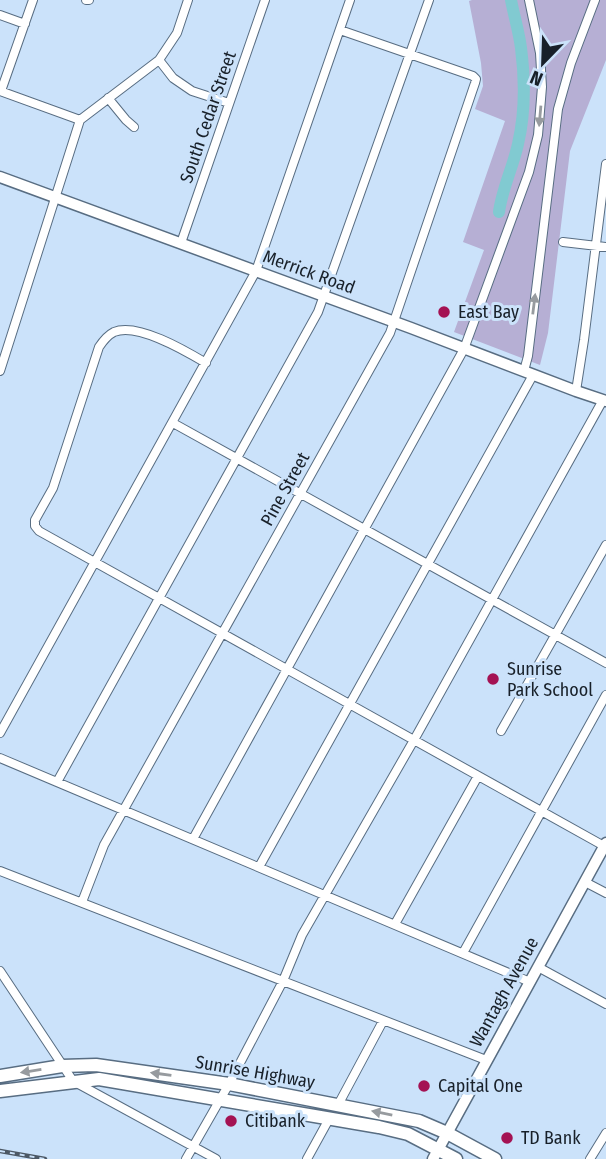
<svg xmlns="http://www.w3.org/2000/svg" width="606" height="1159" viewBox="0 0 606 1159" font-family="'Fira Sans Condensed',sans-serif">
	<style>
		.green { fill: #b6afd4 }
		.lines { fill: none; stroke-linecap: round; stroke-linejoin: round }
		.river { stroke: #81cad1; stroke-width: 12 }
		.minor-casing { stroke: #586d82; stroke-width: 10 }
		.major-casing { stroke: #586d82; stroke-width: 13 }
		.highway-casing { stroke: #586d82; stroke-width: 15 }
		.minor { stroke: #fff; stroke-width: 8 }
		.major { stroke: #fff; stroke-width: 10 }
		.highway { stroke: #fff; stroke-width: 12 }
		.rail-casing { stroke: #4c5865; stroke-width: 4.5 }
		.rail { stroke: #cbe2fa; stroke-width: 2; stroke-dasharray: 5; stroke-linecap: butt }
		.oneway { fill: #979b9f }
		.poi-dot { fill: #a41253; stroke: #cbe2fa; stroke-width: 2.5 }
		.labels { text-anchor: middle; stroke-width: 6; stroke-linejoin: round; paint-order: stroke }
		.street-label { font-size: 18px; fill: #182029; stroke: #cbe2fa }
		.poi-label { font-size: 18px; fill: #182029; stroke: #cbe2fa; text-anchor: start }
	</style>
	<rect width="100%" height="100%" fill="#cbe2fa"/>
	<!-- green -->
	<path class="green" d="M472,0H606V60L570,151L548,333L540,365L454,332L484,250L463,242L505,121L475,109L483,86L481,63L469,1Z"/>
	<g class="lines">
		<!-- river -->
		<path class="river" d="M499,212C502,189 513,167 518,144C525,114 525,79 521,48C519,32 514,16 511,0"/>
		<!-- minor casing -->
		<g class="minor-casing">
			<path id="minor" d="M86,0H89
				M0,15L25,24
				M159,60L173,78L192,91L229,103
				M0,91L80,120
				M1,91L33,0
				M108,98L126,120L134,127
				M563,242L606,247
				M181,243L265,0
				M206,363C186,351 137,322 114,332C108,335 103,341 99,347L53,488L35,520V526L39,531L604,846
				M0,371L80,120L159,60L177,33L188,0
				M524,371L528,356L558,109L571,63L595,0
				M576,391L584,340L606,164
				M173,423L606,663
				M501,731L606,545
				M0,733L256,271L350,0
				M0,758L530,982
				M57,782L318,312L429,0
				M193,839L464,349L529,172L538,135L542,87L540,53L529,0
				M259,867L533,375
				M0,871L486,1060
				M585,882L606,893
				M82,902L104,845L390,333L475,83L476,79L473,76L340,30
				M395,924L478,776
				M463,953L606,695
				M538,967L606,1004
				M0,971L73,1081L216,1159
				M338,1105L383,1021
				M186,1159L229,1084L283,981L302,935L414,740L603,400
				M307,1159L329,1119
				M590,1159L606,1133"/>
		</g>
		<!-- major casing -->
		<g class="major-casing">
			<path id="major" d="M0,177L411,328L576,391L606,401
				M433,1159L606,843"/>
		</g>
		<!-- highway casing -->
		<g class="highway-casing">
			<path id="highway" d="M0,1076L62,1066L96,1065L229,1084L419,1121L447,1133L495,1159
				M0,1091L99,1079L379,1127L408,1134L456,1159"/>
		</g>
		<!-- minor -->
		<use href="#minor" class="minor"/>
		<!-- major -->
		<use href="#major" class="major"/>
		<!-- highway -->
		<use href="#highway" class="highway"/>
		<!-- rail casing -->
		<g class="rail-casing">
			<path id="rail" d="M0,1151L45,1159"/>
		</g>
		<!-- rail -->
		<use href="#rail" class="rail"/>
	</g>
	<!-- one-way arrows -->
	<defs><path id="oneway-solid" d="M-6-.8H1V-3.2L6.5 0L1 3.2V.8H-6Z" transform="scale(1.75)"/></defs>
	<g class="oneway">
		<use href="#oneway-solid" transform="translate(540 116) rotate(95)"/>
		<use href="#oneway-solid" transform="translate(534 304) rotate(-83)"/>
		<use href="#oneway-solid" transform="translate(31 1071) rotate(171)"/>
		<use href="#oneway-solid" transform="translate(161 1074) rotate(-172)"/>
		<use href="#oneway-solid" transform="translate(382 1113) rotate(-169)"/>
	</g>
	<!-- markers -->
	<g class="poi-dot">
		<circle cx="444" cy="312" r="7"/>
		<circle cx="493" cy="679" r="7"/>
		<circle cx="424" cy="1086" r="7"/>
		<circle cx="231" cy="1121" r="7"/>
		<circle cx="507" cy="1138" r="7"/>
	</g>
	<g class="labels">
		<!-- street labels -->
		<g class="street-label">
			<text transform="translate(208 117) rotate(-71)" y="6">South Cedar Street</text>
			<text transform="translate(309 272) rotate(20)" y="6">Merrick Road</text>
			<text transform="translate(285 489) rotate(-61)" y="6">Pine Street</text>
			<text transform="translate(504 992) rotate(-61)" y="6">Wantagh Avenue</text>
			<text transform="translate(255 1072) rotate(10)" y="6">Sunrise Highway</text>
		</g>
		<!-- poi labels -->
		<g class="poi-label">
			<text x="458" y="318">East Bay</text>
			<text x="507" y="675">Sunrise<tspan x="507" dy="21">Park School</tspan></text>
			<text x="438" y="1092">Capital One</text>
			<text x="245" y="1127">Citibank</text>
			<text x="521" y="1144">TD Bank</text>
		</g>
	</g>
	<!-- north arrow -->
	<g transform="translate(543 63) rotate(203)" stroke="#cbe2fa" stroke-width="5" paint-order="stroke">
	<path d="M0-5L12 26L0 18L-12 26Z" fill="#182029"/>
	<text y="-10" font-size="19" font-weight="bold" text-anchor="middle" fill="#182029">N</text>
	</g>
</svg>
